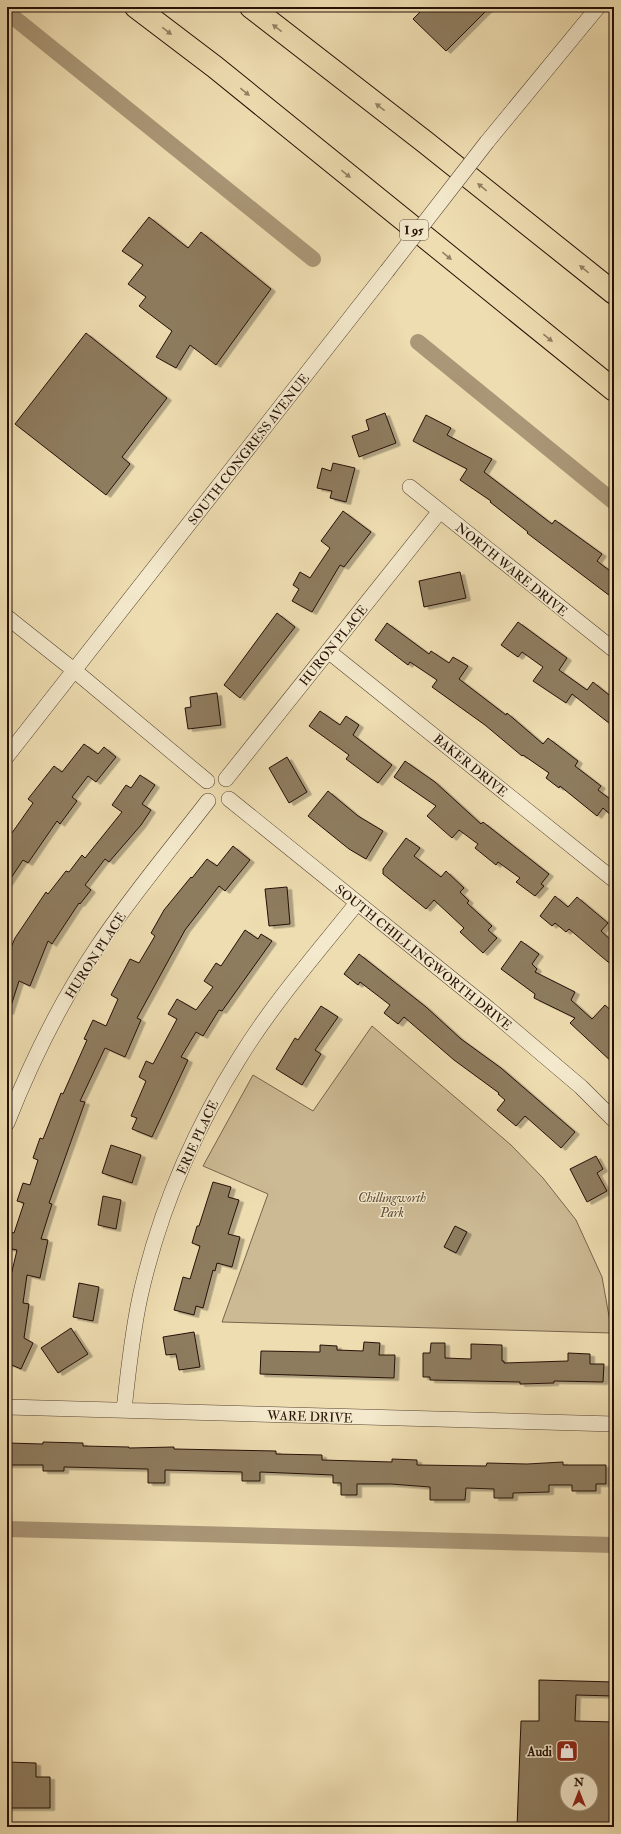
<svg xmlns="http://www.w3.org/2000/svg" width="621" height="1834" viewBox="0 0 621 1834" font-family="'IM FELL Double Pica',serif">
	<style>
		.green { fill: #ccba94; stroke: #78654d }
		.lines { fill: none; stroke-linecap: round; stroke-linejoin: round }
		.canal { stroke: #aa9777; stroke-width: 16 }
		.building { fill: #8e7b5f; stroke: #251006; fill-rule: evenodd; filter: url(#shadow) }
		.minor-casing { stroke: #574331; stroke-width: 16 }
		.highway-casing { stroke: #251006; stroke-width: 24 }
		.minor { stroke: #f4e9cc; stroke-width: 15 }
		.highway { stroke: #eeddb1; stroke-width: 22 }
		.minor-bridge-casing { stroke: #574331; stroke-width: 16; stroke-linecap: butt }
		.minor-bridge { stroke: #f4e9cc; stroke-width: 15 }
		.oneway { fill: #948164 }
		.labels { text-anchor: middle; stroke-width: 3; stroke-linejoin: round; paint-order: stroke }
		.shield { fill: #f4e9cc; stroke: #635141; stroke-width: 1 }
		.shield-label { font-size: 12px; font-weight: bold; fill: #251006 }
		.street-label { font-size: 13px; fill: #251006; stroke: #f4e9cc }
		.park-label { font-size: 13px; font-style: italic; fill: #5f4c38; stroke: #f4e9cc }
		.poi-label { font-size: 13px; font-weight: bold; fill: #251006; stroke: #f4e9cc; text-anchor: end }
	</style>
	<defs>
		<filter id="shadow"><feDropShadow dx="4.5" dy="2.5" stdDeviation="0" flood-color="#0004"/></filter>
	</defs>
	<rect width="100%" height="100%" fill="#eeddb1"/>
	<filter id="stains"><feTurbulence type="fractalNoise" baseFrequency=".005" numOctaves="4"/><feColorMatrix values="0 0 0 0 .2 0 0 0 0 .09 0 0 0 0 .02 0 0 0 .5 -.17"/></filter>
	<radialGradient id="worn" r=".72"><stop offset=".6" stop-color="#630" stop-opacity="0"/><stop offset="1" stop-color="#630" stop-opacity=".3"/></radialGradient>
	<!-- green -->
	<path class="green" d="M372,1026L511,1145L543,1178L576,1220L602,1277L612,1333L222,1322L268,1194L203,1166L253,1075L313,1111Z"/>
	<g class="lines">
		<!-- canal -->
		<path class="canal" d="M7,12L313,259
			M418,342L614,502
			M7,1529L614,1545"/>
	</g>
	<!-- building -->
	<path class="building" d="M425,7H490L446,51L413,19Z
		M149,217L188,248L201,232L271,289L216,365L190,345L176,368L156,357L172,331L139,306L146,297L128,284L143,265L122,251Z
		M86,333L167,398L122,457L130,464L106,495L15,424Z
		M385,413L396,443L359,457L352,436L369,430L366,420Z
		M426,415L451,428L447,435L492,459L484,472L552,524L555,520L602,554L597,561L614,574V599L527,533L528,532L490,502L491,501L460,480L467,469L413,441Z
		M333,463L355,468L346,502L330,498L332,491L317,488L322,468L331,471Z
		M343,511L371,532L344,567L340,565L312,612L292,601L299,589L293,585L300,572L310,578L330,548L321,541Z
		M460,572L466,598L424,607L419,581Z
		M277,613L295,627L240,698L224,685Z
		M518,622L567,658L559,670L587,690L593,682L614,699V727L572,694L566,703L533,681L543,667L522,652L518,657L501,645Z
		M387,623L429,654L431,651L449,663L453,657L468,666L459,679L506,715L507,713L543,744L548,738L578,761L575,766L601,786L598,790L614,802V818L603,808L597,816L560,786L559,788L546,778L549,773L523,755L522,756L485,725L432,687L437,680L410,662L408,665L375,640Z
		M217,693L221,725L188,729L185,708L191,707L190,697Z
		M320,711L340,725L346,716L359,725L353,735L392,765L378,783L346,759L349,755L309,726Z
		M84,744L98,754L104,747L116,757L96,782L88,776L72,797L77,801L60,824L57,821L28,863L23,860L7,884V840L33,803L28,799L54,766L62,772Z
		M287,757L307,792L289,803L269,768Z
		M405,761L435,782L481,824L483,822L549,874L541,884L544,886L535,896L516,882L520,878L498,862L496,865L475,848L478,844L459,830L452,838L427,816L436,806L394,777Z
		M140,775L155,785L142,804L151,810L141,825L109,862L105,859L85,885L91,890L80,904L79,903L52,944L48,941L30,986L19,981L9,1012L7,1011V957L15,938L46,892L48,894L66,871L69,872L82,855L85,858L122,812L112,805L126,785L131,788Z
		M328,791L358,816L383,831L366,859L349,849L308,816Z
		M406,838L420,848L414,856L441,877L446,871L464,888L460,892L469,901L467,903L492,926L488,930L497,938L483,953L460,932L464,928L434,900L426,909L383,874V869Z
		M233,846L250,860L225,891L219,886L185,930L137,1018L141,1020L125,1057L105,1048L80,1101L85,1102L49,1203L52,1204L41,1239L48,1240L40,1278L27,1275L23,1303L29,1304L24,1338L33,1343L21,1369L7,1363V1284H9L17,1250L7,1248V1231L14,1233L24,1203L17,1201L23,1183L30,1185L38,1160L33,1158L40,1138L43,1139L61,1093L63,1094L87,1040L84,1039L93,1020L106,1026L118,999L111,995L130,959L139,963L155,936L151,933L164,910L191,877L192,878L207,859L217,866Z
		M287,887L290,924L269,926L265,889Z
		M555,896L568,907L577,897L608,923L601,931L614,943V967L569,929L566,932L555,923L552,926L540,916Z
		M245,930L258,939L261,934L272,941L222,1011L219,1010L203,1036L196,1032L181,1057L188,1060L152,1137L132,1129L137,1118L131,1116L146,1081L139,1077L146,1061L153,1064L177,1019L168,1014L177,999L196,1010L213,987L204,981L216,963L221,966Z
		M521,941L539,954L532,964L537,969L535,972L575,992L571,1000L592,1019L605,1005L614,1013V1064L570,1023L575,1018L534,998L535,994L501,969Z
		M359,954L426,1007L461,1039L501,1068L575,1132L561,1148L525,1116L516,1126L497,1110L505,1100L498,1094L499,1093L454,1060L404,1017L398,1024L384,1013L390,1005L360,982L358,985L344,974Z
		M321,1006L338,1017L315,1050L321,1054L302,1085L276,1069L295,1038L298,1040Z
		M111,1145L141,1155L132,1183L102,1173Z
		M596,1156L603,1169L597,1173L607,1191L587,1202L570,1169Z
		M213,1182L231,1187L228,1197L239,1200L228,1234L240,1237L232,1267L217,1263L215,1271L213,1270L203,1308L196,1306L194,1315L174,1310L183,1277L190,1279L200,1246L192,1243L197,1226H199Z
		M103,1196L121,1200L116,1229L98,1225Z
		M455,1226L467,1232L456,1253L444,1247Z
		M79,1283L99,1287L93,1321L73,1317Z
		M71,1328L88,1354L58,1373L41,1348Z
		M194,1332L200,1367L179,1370L176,1354L166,1355L163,1337Z
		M364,1342L380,1343L379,1355H395L394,1378L260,1374L261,1351L320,1352V1345L337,1346V1350L363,1351Z
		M431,1343H445V1358L471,1359V1344L502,1345V1361H504V1363L568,1361V1353L590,1354V1364H604L603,1382L554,1381V1383L520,1384V1382L430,1380V1377H423V1353H430Z
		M43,1442L83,1443V1446L129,1447V1448L174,1447V1449L276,1451V1454L322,1455V1460L392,1462V1459L417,1460V1465L486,1466L487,1463L527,1464L563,1462V1465H606V1484H596V1491H572V1485H549V1492L513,1493V1498H494V1489L466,1488L465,1500H430V1487L391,1484H357V1495H341V1483H333V1475L260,1472V1481H242V1472L165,1470V1483H148V1469L64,1467V1471H43V1465H7V1443L43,1444Z
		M539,1680L614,1682V1696L576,1695L575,1721L614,1722V1827H517L521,1721H539ZM567,1780H591V1804H567Z
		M7,1762L36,1763V1777H50V1808H7Z"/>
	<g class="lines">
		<!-- minor casing -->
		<g class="minor-casing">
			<path id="minor" d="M487,142L598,7
				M410,487L614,650
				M7,617L75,671L207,781
				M328,651L614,880
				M7,756L387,271
				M226,779L440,511
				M229,799L489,1009L581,1087L614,1120
				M7,1123C31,1062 61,1001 98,946C132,895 171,849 208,801
				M7,1407L614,1424
				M124,1410C128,1372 132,1334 140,1297C159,1212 194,1130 240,1057C274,1002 317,953 357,903"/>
		</g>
		<!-- highway casing -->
		<g class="highway-casing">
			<path id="highway" d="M136,7L215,67L614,390
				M251,7L425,142L614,293"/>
		</g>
		<!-- minor -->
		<use href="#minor" class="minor"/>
		<!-- highway -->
		<use href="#highway" class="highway"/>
		<!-- minor-bridge casing -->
		<g class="minor-bridge-casing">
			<path id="minor-bridge" d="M387,271L487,142"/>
		</g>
		<!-- minor-bridge -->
		<use href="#minor-bridge" class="minor-bridge"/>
	</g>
	<!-- one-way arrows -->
	<defs><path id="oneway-solid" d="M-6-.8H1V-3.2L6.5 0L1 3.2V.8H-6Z"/></defs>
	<g class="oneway">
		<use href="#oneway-solid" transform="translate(277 28) rotate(-142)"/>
		<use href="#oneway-solid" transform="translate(167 31) rotate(38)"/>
		<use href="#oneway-solid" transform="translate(245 92) rotate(39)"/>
		<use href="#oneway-solid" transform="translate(380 107) rotate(-142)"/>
		<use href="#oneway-solid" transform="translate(346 174) rotate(39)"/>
		<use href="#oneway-solid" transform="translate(482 187) rotate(-141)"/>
		<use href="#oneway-solid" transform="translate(447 256) rotate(39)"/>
		<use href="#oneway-solid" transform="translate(584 269) rotate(-141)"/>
		<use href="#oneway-solid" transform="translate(548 338) rotate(39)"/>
	</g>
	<!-- icons -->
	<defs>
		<g id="shop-square" transform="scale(1.15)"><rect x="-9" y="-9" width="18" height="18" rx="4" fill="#8f2418" stroke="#f4e9cc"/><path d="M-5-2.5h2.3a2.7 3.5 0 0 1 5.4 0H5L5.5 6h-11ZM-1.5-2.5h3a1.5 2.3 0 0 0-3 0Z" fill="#fff"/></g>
	</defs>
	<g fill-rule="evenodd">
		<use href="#shop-square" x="567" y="1751"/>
	</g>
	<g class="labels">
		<!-- shield labels -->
		<rect class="shield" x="400" y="220" width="28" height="20" rx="3"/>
		<g class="shield-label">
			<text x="414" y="234">I 95</text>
		</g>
		<!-- street labels -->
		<g class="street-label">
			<text transform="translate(248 449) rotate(-52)" y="5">SOUTH CONGRESS AVENUE</text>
			<text transform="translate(512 569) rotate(39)" y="5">NORTH WARE DRIVE</text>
			<text transform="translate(333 645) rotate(-51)" y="5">HURON PLACE</text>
			<text transform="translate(471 765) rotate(39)" y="5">BAKER DRIVE</text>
			<text transform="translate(95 955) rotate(-57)" y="5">HURON PLACE</text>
			<text transform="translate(424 957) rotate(39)" y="5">SOUTH CHILLINGWORTH DRIVE</text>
			<text transform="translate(197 1137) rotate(-65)" y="5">ERIE PLACE</text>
			<text transform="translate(310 1416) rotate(2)" y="5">WARE DRIVE</text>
		</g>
		<!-- park labels -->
		<g class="park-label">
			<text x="392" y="1202">Chillingworth<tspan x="392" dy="15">Park</tspan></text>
		</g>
		<!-- poi labels -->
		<g class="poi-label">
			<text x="552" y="1756">Audi</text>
		</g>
	</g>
	<!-- margin -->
	<rect width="621" height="1834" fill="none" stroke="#eeddb1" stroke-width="24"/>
	<rect x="8" y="8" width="605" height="1818" fill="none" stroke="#251006" stroke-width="2"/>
	<rect x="12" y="12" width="597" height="1810" fill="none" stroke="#251006"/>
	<!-- north arrow -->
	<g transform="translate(579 1792)"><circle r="19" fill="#f4e9cc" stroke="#a1927d"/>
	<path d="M0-3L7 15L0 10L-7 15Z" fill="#8f2418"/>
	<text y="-6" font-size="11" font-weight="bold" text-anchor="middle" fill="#251006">N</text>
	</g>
	<rect width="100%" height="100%" filter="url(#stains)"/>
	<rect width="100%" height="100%" fill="url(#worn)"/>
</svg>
